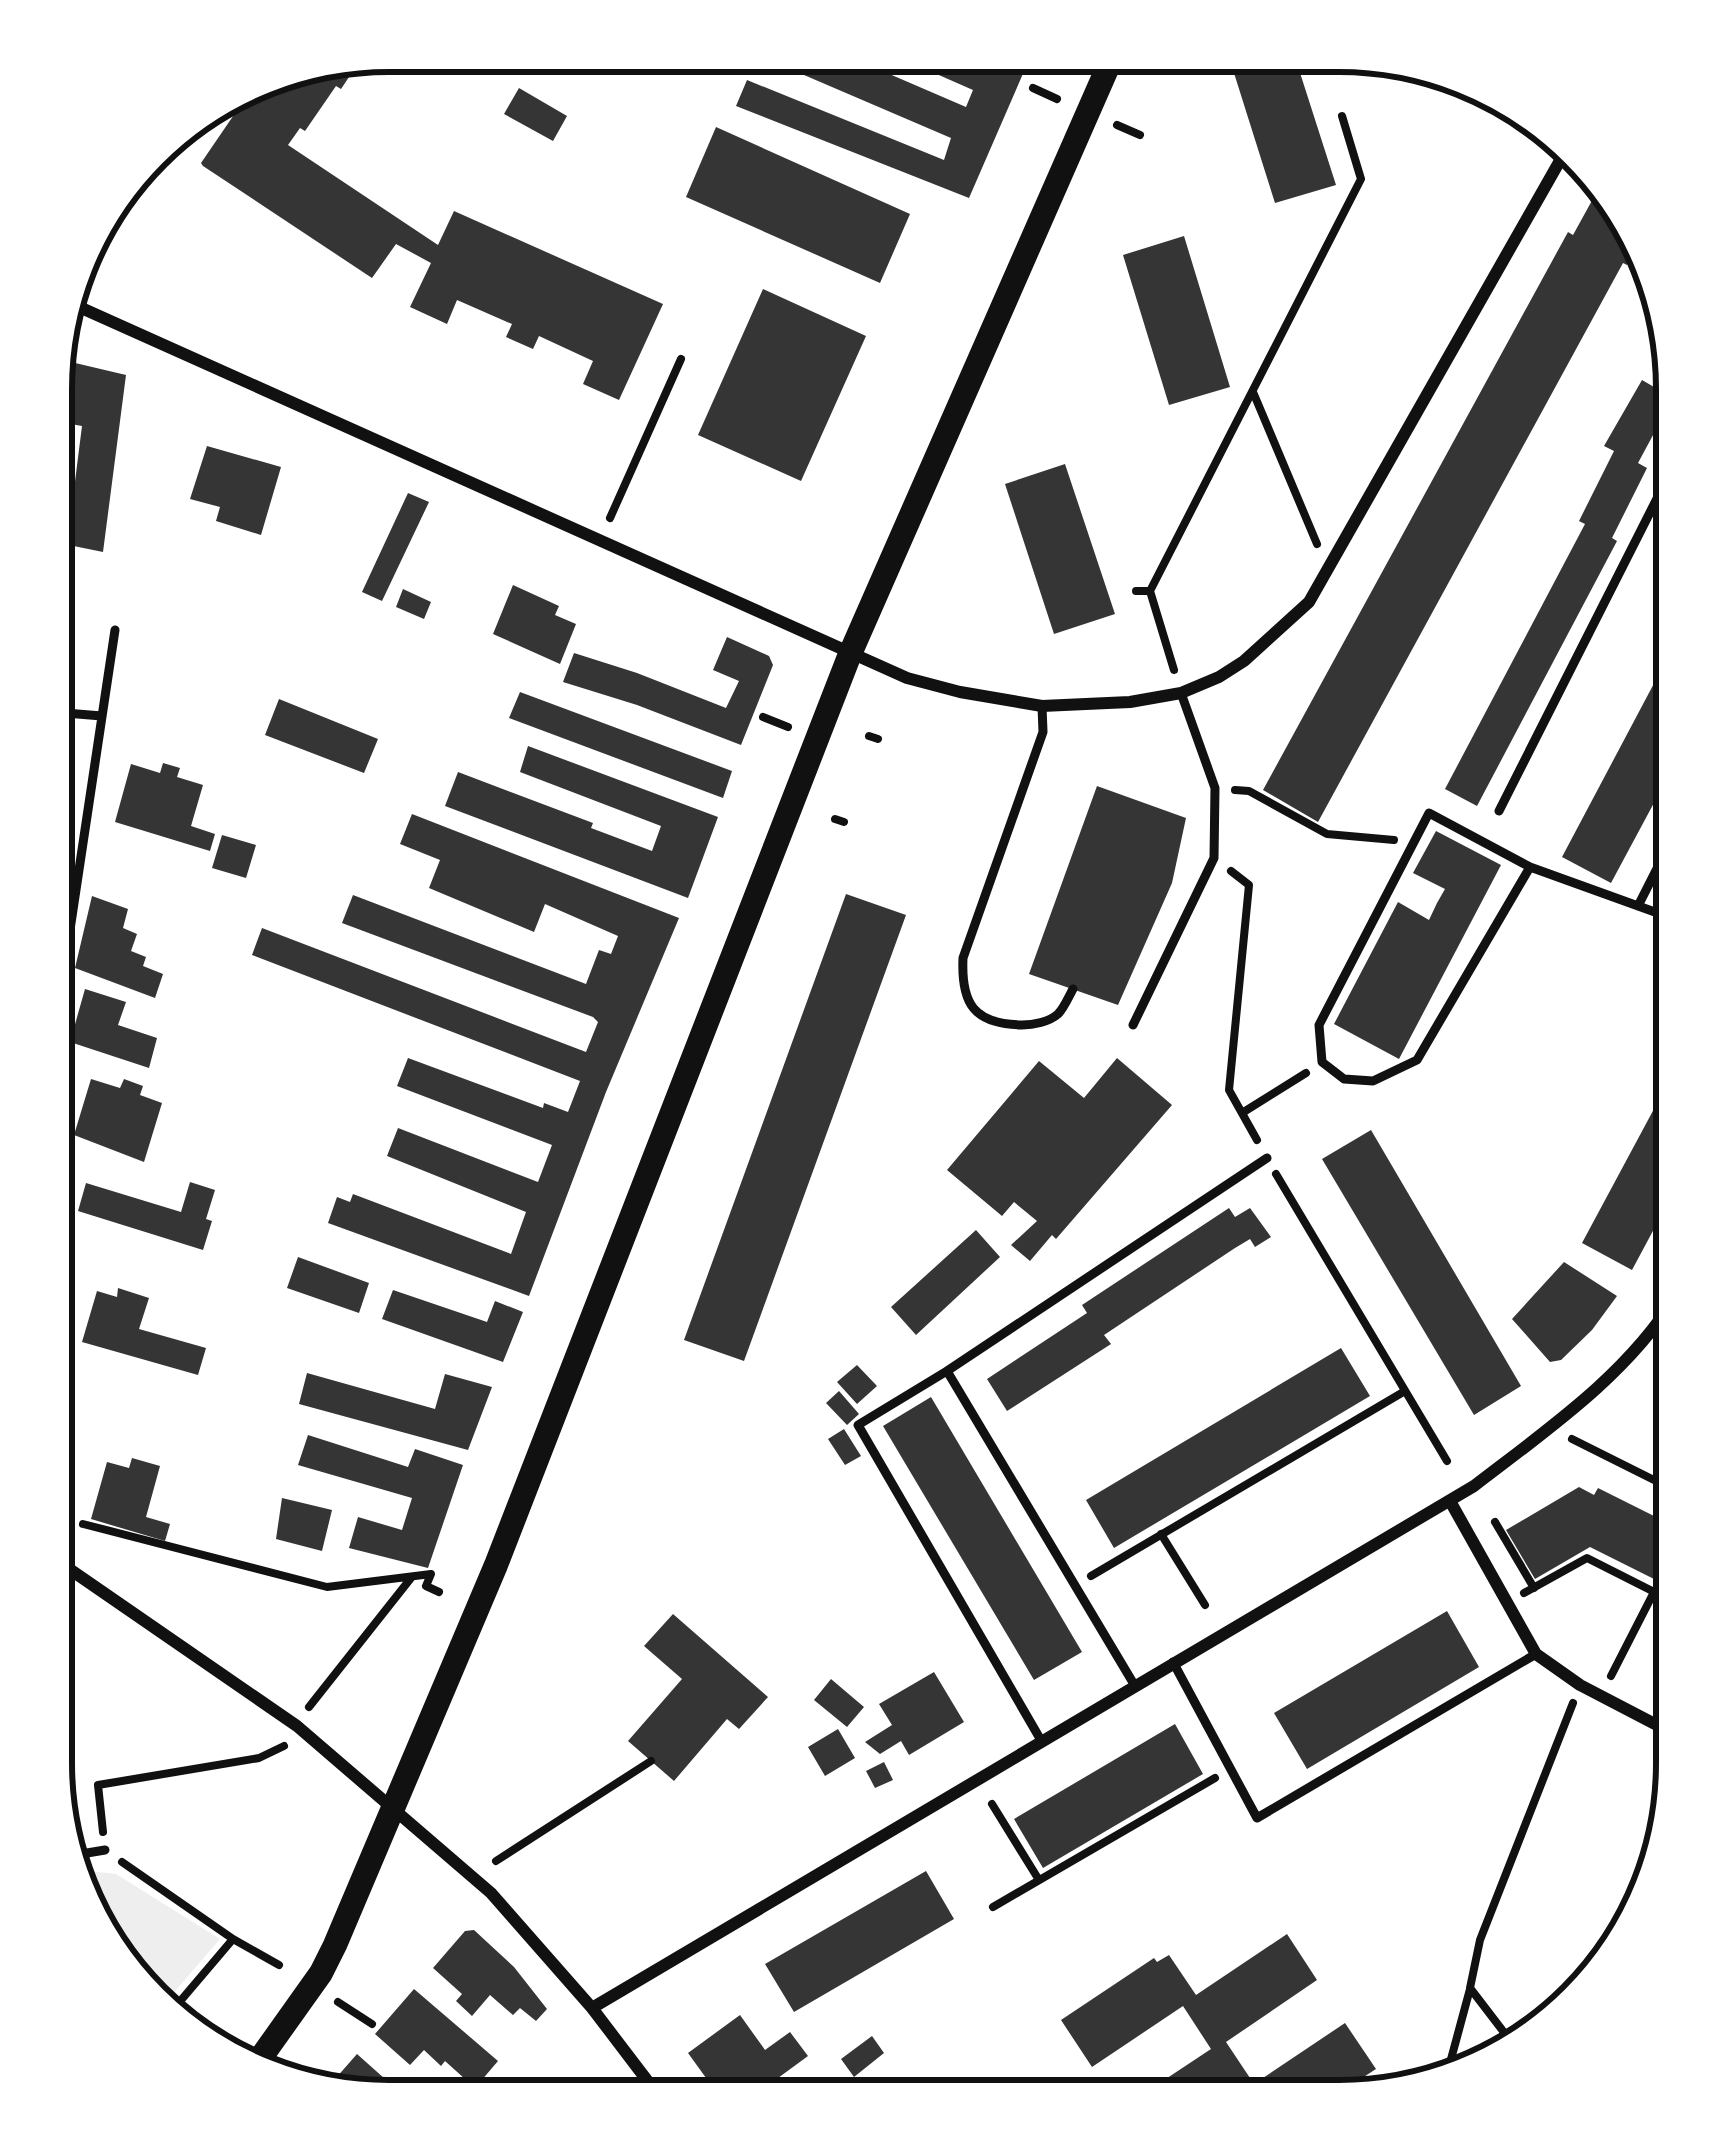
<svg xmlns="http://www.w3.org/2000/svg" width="1728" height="2152" viewBox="0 0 1728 2152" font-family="'IBM Plex Sans',sans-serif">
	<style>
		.green { fill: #eee }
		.building { fill: #353535 }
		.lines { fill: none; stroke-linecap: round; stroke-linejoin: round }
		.path { stroke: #111; stroke-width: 8 }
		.service { stroke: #111; stroke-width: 9 }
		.minor { stroke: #111; stroke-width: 12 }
		.secondary { stroke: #111; stroke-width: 24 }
		.rim { fill: none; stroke: #111; stroke-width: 6 }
	</style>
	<rect width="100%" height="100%" fill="#fff"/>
	<!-- green -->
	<path class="green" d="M79,1870L116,1874L220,1939L164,2004L96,1931Z"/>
	<!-- building -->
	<path class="building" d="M782,52H863L891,65L887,73L966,107L973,90L916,65L921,53H1032L969,198L736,106L747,80L944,160L951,138L776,63Z
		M1228,54H1294L1336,185L1275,203Z
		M348,58L344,64L353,71L341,89L336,86L305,131L300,128L288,145L438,245L454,211L663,304L619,400L583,384L593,361L539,336L533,349L506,337L512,324L457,300L447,324L410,307L431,263L396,244L372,278L203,166L201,163L255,84L280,69Z
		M519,88L567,116L553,141L504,114Z
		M716,127L910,214L880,283L686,197Z
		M1600,186L1632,221L1639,245L1627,265L1623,263L1318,822L1263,790L1568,232L1573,235Z
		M1184,236L1230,387L1169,405L1123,255Z
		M763,289L866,336L801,481L698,435Z
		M54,358L126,375L103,552L54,542V510L71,513L82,426L54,421Z
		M1642,380L1673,398L1638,463L1647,468L1612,538L1617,541L1477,806L1445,789L1585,524L1579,521L1614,451L1604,446Z
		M207,446L281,467L261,535L216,521L220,507L190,499Z
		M1065,464L1115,614L1054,634L1005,484Z
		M408,493L429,502L382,601L362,592Z
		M513,585L559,606L555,615L576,624L560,664L493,634Z
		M403,589L431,602L424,619L396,607Z
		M727,637L769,656L773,665L741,745L637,705L563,682L574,653L637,673L726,708L739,681L713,670Z
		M1677,640V760L1611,883L1562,857Z
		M520,692L732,771L723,798L509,718Z
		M279,699L378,739L364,773L265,735Z
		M528,746L718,817L688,898L445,806L458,772L593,823L591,828L652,851L661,826L520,772Z
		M163,763L180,768L177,777L203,785L191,826L215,834L210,851L115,822L131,764L160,773Z
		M1097,786L1186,818L1172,883L1118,1005L1029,974Z
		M412,814L679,918L606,1092L529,1296L328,1223L337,1197L350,1202L353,1194L511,1254L526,1212L387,1156L398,1128L538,1182L552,1145L397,1086L408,1058L543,1108L544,1103L568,1112L580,1081L252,955L262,928L586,1052L598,1022L593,1017L342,923L353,895L586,984L599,950L611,954L618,936L545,904L534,932L429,888L440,860L400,844Z
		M1436,831L1501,865L1399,1059L1334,1024L1398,902L1429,920L1437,903L1445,889L1413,873Z
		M222,835L256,845L246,878L212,868Z
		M846,894L906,915L744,1361L684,1340Z
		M92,896L128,909L123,928L137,934L131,951L146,957L143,966L163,974L155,998L75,968Z
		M85,989L126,1002L118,1025L157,1038L149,1068L70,1042Z
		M1117,1058L1172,1105L1056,1239L1052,1235L1030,1261L1011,1245L1037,1221L1014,1202L1002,1216L947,1170L1039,1061L1084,1098Z
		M1677,1066V1186L1632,1270L1582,1243Z
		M91,1079L120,1088L124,1079L143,1086L140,1095L162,1103L144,1162L74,1135Z
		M1371,1130L1521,1386L1474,1415L1322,1159Z
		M190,1182L215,1190L206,1219L212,1221L203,1250L78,1211L86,1183L181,1212Z
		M1229,1208L1235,1217L1250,1208L1271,1237L1255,1247L1250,1239L1235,1248L1104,1335L1111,1344L1007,1411L987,1379L1087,1313L1082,1305Z
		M976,1230L1000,1257L916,1335L891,1307Z
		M298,1257L369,1283L359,1313L287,1288Z
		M1564,1262L1617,1296L1592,1330L1561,1360L1550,1362L1512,1319Z
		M118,1288L149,1298L139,1329L206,1348L198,1375L82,1342L97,1291L117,1297Z
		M393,1290L487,1322L495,1301L523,1312L503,1362L382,1319Z
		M1341,1348L1370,1396L1114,1548L1086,1500Z
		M857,1365L877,1386L857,1404L837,1382Z
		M307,1373L435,1409L445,1374L492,1387L468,1450L299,1404Z
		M839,1391L859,1414L847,1425L826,1403Z
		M931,1397L1082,1652L1034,1680L883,1426Z
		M844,1429L861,1456L845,1465L828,1439Z
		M308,1435L408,1467L415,1449L463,1465L428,1568L349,1548L358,1517L402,1530L412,1498L298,1465Z
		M132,1458L160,1466L146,1517L170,1524L165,1541L91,1519L107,1462L129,1468Z
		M1579,1487L1594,1495L1598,1488L1676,1527V1590L1590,1547L1535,1579L1506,1530Z
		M282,1498L332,1510L322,1551L276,1539Z
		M1447,1611L1479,1667L1307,1769L1274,1713Z
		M673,1614L768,1697L739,1729L727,1719L674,1781L628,1741L682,1679L644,1646Z
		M934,1672L964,1722L909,1755L901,1741L880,1754L865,1742L892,1725L879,1704Z
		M831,1679L864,1707L847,1727L814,1700Z
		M1175,1724L1203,1774L1043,1868L1014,1819Z
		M838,1729L855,1758L825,1776L808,1747Z
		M884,1762L893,1780L875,1788L866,1771Z
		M926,1871L954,1919L794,2012L765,1964Z
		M474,1930L514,1967L547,2009L536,2021L520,2008L513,2015L490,1995L472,2016L456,2001L462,1994L433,1968L465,1931Z
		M1287,1934L1317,1980L1226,2042L1254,2084L1345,2023L1376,2069L1328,2100H1245L1242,2095L1234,2100H1134L1211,2049L1183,2006L1092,2067L1061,2020L1154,1958L1157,1962L1169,1955L1196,1995Z
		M414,1989L498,2061L475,2088L445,2061L441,2066L424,2050L410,2065L375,2034Z
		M740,2015L765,2050L790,2032L808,2056L748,2100H722L688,2053Z
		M872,2036L884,2053L854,2077L841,2059Z
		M357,2054L394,2087L383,2100H366L328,2087Z
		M602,2081L617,2100H590Z"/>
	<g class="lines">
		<!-- path -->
		<path class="path" d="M1033,88L1057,99
			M1117,125L1140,135
			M1253,392L1317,544
			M610,518L681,359
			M1136,591H1150L1361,179L1342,116
			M1150,591L1174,670
			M763,717L788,727
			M869,736L878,739
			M1235,790L1249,791L1327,834L1394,840
			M835,819L844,822
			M1231,871L1249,885L1229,1090L1257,1140
			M1242,1113L1306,1073
			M1276,1174L1447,1461
			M1572,1439L1676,1491
			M1495,1522L1534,1588
			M83,1524L327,1587L431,1574L426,1586L439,1592
			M1161,1534L1205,1605
			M1091,1576L1405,1391
			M1524,1593L1587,1558L1676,1603
			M1611,1676L1654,1592
			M309,1707L411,1578
			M992,1804L1039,1880
			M103,1832L98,1785L259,1758L284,1746
			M496,1861L651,1761
			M122,1862L233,1939L279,1965
			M993,1907L1215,1778
			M338,2002L372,2024
			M171,2012L233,1939
			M1516,2048L1470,1988L1480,1940L1573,1703
			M1447,2074L1470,1989"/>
		<!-- service -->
		<path class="service" d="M1042,706L1043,732L963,958C961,1003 973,1024 1022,1025C1033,1025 1049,1022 1058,1014C1064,1008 1069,996 1073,989
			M53,712L102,716
			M1499,811L1677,459
			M1530,867L1429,813L1319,1025L1322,1062L1344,1079L1373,1081L1417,1060L1530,867L1677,920
			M1638,906L1677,829
			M1133,1025L1214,858L1215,788L1181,693
			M53,1043L115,630
			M947,1371L858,1425L1042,1742
			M1173,1662L1257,1818L1536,1654
			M1135,1686L947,1371L1267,1158
			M75,1855L105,1850"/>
		<!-- minor -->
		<path class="minor" d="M68,302L907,678L960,692L1042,706L1130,702L1181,693L1219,677L1244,661L1309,602L1566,150
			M1450,1501L1536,1654L1580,1685L1676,1735
			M51,1544L65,1566L297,1726L491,1893L592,2008L662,2100
			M592,2008L1474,1486C1548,1429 1627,1375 1676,1296"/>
		<!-- secondary -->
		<path class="secondary" d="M257,2063L321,1973L335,1945L496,1565L850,654L1114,53"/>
	</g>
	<!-- crop -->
	<path d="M0 0H1728V2152H0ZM389 72H1339A317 317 0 0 1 1656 389V1763A317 317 0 0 1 1339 2080H389A317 317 0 0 1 72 1763V389A317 317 0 0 1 389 72Z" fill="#fff" fill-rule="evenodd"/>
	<path class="rim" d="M389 72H1339A317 317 0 0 1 1656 389V1763A317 317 0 0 1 1339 2080H389A317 317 0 0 1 72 1763V389A317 317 0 0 1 389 72Z"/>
</svg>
